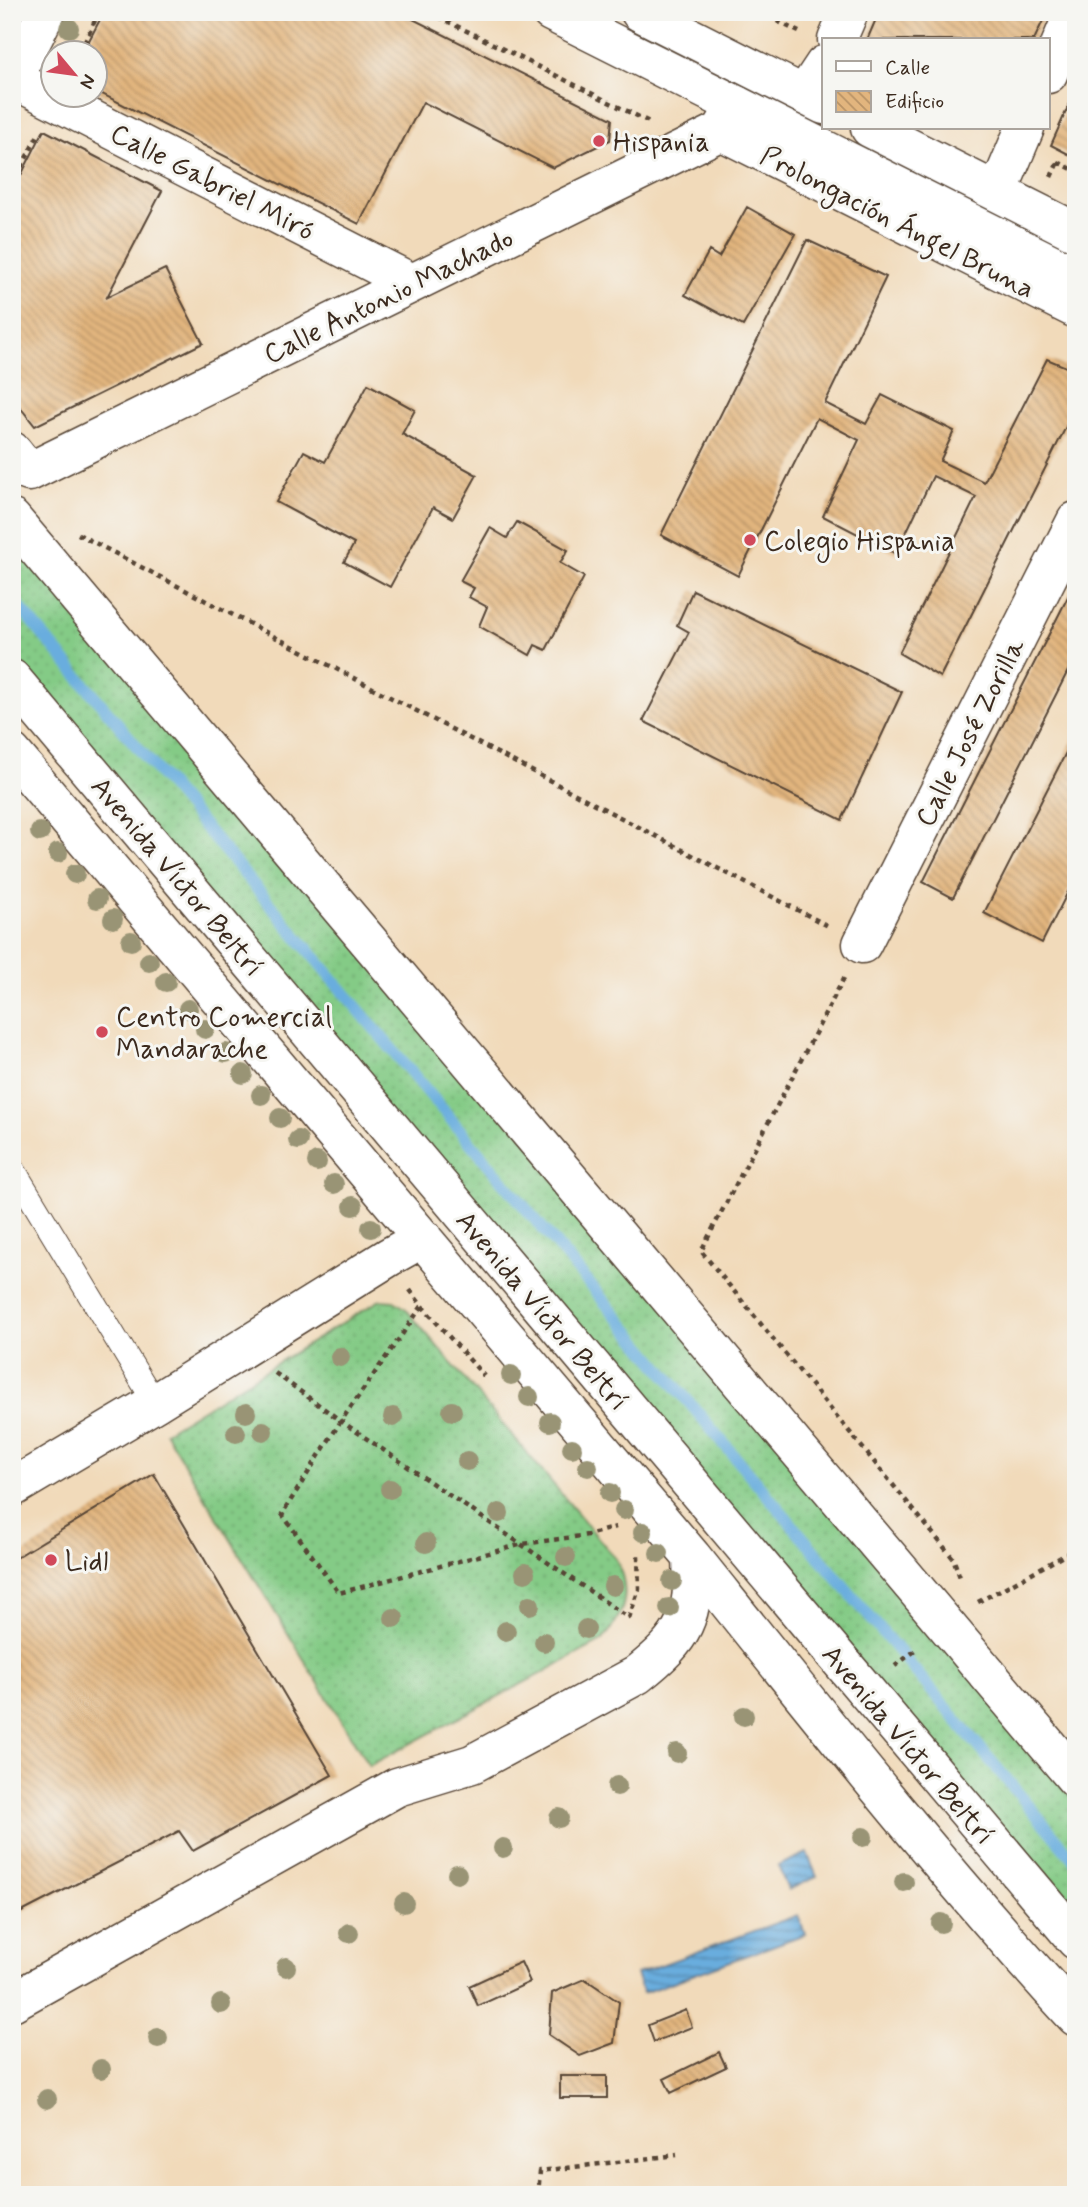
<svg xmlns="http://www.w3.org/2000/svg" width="1088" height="2207" viewBox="0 0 1088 2207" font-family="Mynerve,sans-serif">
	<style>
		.garden { fill: url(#garden-dots); stroke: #607a52; stroke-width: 2 }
		.water { fill: url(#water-rules); stroke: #526c7e; stroke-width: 2 }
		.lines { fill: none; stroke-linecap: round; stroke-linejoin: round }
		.stream { stroke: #69adde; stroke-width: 12 }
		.building { fill: url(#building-back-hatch) }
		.service-casing { stroke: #564435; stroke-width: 25 }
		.minor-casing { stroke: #564435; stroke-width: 41 }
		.tertiary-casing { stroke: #564435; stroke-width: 41 }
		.primary-casing { stroke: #564435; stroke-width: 41 }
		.path { stroke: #564435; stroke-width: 4.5; stroke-dasharray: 5 5; stroke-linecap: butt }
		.service { stroke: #fff; stroke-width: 23 }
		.minor { stroke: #fff; stroke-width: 38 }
		.tertiary { stroke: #fff; stroke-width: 38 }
		.primary { stroke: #fff; stroke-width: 38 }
		.tree { fill: #999475 }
		.poi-dot { fill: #d1495b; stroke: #f6f6f2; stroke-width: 2.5 }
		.labels { text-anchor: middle; stroke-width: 6; stroke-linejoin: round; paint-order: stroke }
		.poi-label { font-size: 28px; fill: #3b2a1e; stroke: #f6f6f2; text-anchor: start }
		.street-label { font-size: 28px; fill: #3b2a1e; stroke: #f6f6f2 }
	</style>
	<defs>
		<pattern id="garden-dots" width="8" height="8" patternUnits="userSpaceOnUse" patternTransform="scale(1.75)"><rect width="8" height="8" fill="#84cb86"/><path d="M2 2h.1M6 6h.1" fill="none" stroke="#73ae73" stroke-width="1.8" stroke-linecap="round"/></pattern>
		<pattern id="water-rules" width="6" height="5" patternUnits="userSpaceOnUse" patternTransform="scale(1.75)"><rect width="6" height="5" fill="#69adde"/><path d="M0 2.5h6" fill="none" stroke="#588db3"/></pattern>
		<pattern id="building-back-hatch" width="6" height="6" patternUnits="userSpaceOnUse" patternTransform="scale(1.75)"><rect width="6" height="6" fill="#e2b57e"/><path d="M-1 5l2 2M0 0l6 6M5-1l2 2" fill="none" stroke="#b89367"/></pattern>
	</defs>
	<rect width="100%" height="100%" fill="#f6f6f2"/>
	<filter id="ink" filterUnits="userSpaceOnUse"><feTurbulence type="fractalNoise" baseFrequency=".0143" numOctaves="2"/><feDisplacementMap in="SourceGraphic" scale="14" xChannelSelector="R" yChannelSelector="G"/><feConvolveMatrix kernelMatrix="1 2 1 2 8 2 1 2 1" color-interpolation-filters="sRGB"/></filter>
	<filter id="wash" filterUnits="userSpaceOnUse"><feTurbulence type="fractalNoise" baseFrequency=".00686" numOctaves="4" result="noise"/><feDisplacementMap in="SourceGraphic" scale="28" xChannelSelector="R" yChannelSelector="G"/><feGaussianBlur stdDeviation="1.57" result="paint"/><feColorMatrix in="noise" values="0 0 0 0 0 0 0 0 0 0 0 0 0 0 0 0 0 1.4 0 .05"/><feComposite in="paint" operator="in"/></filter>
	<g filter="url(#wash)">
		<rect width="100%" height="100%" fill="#f1daba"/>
		<!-- garden -->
		<path class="garden" d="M12,518L1076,1779V1940L12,679Z
			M380,1300L394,1301L405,1308L616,1559C632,1593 625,1613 602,1641L369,1766L165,1432Z"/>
		<!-- water -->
		<path class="water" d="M807,1853L817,1877L788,1890L778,1866Z
			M798,1915L805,1934L643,1993L636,1974Z"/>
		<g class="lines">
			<!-- stream -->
			<path class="stream" d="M12,598L1076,1862"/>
		</g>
		<g id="blocks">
			<!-- building -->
			<path class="building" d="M104,12H399L612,119L610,140L553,168L423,102L359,224L94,90V52H83Z
				M879,12H1047L1034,40H867Z
				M1076,89V158L1051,145Z
				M44,130L162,191L107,297L165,269L203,343L35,426L12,397V193Z
				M747,207L795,234L743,326L685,295L709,251L719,257Z
				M807,240L886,277L825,403L866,424L882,395L954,431L940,461L984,482L1047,359L1076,371V407L940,677L899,653L976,497L933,476L896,554L823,516L859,440L817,418L738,576L661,535Z
				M368,384L415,410L402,434L477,475L453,518L433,507L390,587L344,562L354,544L276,502L304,451L325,462Z
				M517,522L568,550L560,563L584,577L546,650L535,645L530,655L479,626L487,607L469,597L474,588L460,581L490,528L507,538Z
				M1076,581V655L953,898L923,882Z
				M693,590L902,692L842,820L643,721L689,632L677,625Z
				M1076,733V876L1042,943L984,913Z
				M154,1474L332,1775L193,1851L179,1831L12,1917V1560Z
				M521,1962L530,1982L478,2006L469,1986Z
				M585,1979L619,2002L614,2043L580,2056L549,2035L552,1993Z
				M686,2010L692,2027L654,2042L648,2025Z
				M719,2052L726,2067L671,2093L664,2079Z
				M560,2076H607V2098H560Z"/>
		</g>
	</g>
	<g filter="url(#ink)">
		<use href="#blocks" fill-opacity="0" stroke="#564435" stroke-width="2"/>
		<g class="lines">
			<!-- service casing -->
			<g class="service-casing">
				<path id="service" d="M12,1167L155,1403"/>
			</g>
			<!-- minor casing -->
			<g class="minor-casing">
				<path id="minor" d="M837,40L849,12
					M1048,74L1074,12
					M13,79L412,283
					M12,81L46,12
					M804,95L824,65
					M721,131L1076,309
					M998,192L1025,128
					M12,451L29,472L721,131L736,105
					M12,753L692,1557C695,1618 685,1637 637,1675L472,1764L397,1787L12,2002
					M862,944L1076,521
					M12,1488L155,1403L389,1257L423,1238
					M692,1557C817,1713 941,1870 1076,2017"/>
			</g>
			<!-- tertiary casing -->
			<g class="tertiary-casing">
				<path id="tertiary" d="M551,12L1076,276
					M640,12L824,105
					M870,128L1076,232"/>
			</g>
			<!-- primary casing -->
			<g class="primary-casing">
				<path id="primary" d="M12,519L1076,1779
					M12,679L1076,1940"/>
			</g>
			<!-- path -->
			<path class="path" d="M429,12L651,123
				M759,12L799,32
				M80,52L99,12
				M1058,162L1076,171
				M1051,177L1058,162
				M12,185L38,135
				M78,534L830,927
				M844,978L701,1251L953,1558L961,1580
				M410,1290L422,1306L341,1421L282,1514L339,1593L523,1544L588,1535L616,1527
				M422,1306L484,1376
				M275,1373L341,1421L629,1618L639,1589L638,1555
				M978,1602L1076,1549
				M895,1666L916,1650
				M538,2195L540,2171L677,2155"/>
			<!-- service -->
			<use href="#service" class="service"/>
			<!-- minor -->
			<use href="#minor" class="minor"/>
			<!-- tertiary -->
			<use href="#tertiary" class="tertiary"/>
			<!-- primary -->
			<use href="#primary" class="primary"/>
		</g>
		<!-- trees -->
		<g class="tree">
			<circle cx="69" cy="28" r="10"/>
			<circle cx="40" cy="832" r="10"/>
			<circle cx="58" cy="853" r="10"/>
			<circle cx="75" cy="874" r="10"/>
			<circle cx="97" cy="899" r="10"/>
			<circle cx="113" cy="919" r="10"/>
			<circle cx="131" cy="941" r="10"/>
			<circle cx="149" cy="962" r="10"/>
			<circle cx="166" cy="982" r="10"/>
			<circle cx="188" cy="1009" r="10"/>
			<circle cx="205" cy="1029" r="10"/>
			<circle cx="226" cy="1053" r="10"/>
			<circle cx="243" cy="1074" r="10"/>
			<circle cx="261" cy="1095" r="10"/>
			<circle cx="280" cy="1118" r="10"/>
			<circle cx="298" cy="1140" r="10"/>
			<circle cx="317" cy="1162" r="10"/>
			<circle cx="334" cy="1184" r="10"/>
			<circle cx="353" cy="1206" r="10"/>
			<circle cx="371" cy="1228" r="10"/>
			<circle cx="340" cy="1357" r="10"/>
			<circle cx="511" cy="1375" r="10"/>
			<circle cx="529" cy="1397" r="10"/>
			<circle cx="452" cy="1411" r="10"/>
			<circle cx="246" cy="1413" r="10"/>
			<circle cx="393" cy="1417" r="10"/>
			<circle cx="550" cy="1422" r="10"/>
			<circle cx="263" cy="1431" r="10"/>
			<circle cx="236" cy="1433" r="10"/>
			<circle cx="572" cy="1448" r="10"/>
			<circle cx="467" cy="1461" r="10"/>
			<circle cx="588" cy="1467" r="10"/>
			<circle cx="390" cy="1489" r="10"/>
			<circle cx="610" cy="1493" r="10"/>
			<circle cx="624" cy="1510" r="10"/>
			<circle cx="499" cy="1513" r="10"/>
			<circle cx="643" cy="1532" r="10"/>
			<circle cx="426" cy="1543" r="10"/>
			<circle cx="659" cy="1553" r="10"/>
			<circle cx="566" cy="1557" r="10"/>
			<circle cx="525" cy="1573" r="10"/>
			<circle cx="672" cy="1581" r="10"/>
			<circle cx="613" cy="1586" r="10"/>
			<circle cx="530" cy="1605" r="10"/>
			<circle cx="669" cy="1608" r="10"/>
			<circle cx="394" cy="1618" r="10"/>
			<circle cx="586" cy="1629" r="10"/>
			<circle cx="506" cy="1631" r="10"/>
			<circle cx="544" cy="1642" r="10"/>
			<circle cx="744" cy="1716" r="10"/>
			<circle cx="677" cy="1753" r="10"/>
			<circle cx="617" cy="1786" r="10"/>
			<circle cx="559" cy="1818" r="10"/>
			<circle cx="863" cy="1837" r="10"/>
			<circle cx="503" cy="1848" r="10"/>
			<circle cx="457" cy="1874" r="10"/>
			<circle cx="904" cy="1882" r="10"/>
			<circle cx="404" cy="1903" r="10"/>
			<circle cx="941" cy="1923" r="10"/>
			<circle cx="349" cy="1933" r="10"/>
			<circle cx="286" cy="1967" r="10"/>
			<circle cx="221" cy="2004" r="10"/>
			<circle cx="158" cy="2038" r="10"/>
			<circle cx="101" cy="2069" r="10"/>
			<circle cx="47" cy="2099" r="10"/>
		</g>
	</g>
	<!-- markers -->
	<g class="poi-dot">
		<circle cx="599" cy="141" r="7"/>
		<circle cx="750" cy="540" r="7"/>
		<circle cx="102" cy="1032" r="7"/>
		<circle cx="51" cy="1560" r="7"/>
	</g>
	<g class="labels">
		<!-- poi labels -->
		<g class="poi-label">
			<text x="613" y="151">Hispania</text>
			<text x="764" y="550">Colegio Hispania</text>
			<text x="116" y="1026">Centro Comercial<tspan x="116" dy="32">Mandarache</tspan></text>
			<text x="65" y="1570">Lidl</text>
		</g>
		<!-- street labels -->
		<g class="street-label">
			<text transform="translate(213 181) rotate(27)" y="10">Calle Gabriel Miró</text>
			<text transform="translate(898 221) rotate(27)" y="10">Prolongación Ángel Bruna</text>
			<text transform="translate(388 295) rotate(-26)" y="10">Calle Antonio Machado</text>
			<text transform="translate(969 732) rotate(-63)" y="10">Calle José Zorilla</text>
			<text transform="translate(178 876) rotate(50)" y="10">Avenida Víctor Beltrí</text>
			<text transform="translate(543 1310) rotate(50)" y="10">Avenida Víctor Beltrí</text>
			<text transform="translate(909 1744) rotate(50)" y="10">Avenida Víctor Beltrí</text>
		</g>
	</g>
	<!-- margin -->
	<rect width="1088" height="2207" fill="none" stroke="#f6f6f2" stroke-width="42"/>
	<!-- legend -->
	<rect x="822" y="38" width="228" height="91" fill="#f6f6f2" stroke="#aba49d" stroke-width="2"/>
	<rect x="836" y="61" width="35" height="10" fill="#ffffff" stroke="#aba49d" stroke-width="2"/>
	<text x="885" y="74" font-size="21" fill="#3b2a1e">Calle</text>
	<rect x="836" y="91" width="35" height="21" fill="url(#building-back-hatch)" stroke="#aba49d" stroke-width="2"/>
	<text x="885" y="108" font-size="21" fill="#3b2a1e">Edificio</text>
	<!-- north arrow -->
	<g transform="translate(74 74) rotate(119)"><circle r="33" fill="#f6f6f2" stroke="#aba49d" stroke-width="2"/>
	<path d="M0-5L12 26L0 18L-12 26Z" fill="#d1495b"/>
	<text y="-10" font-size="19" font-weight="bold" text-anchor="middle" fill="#3b2a1e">N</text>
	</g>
</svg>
